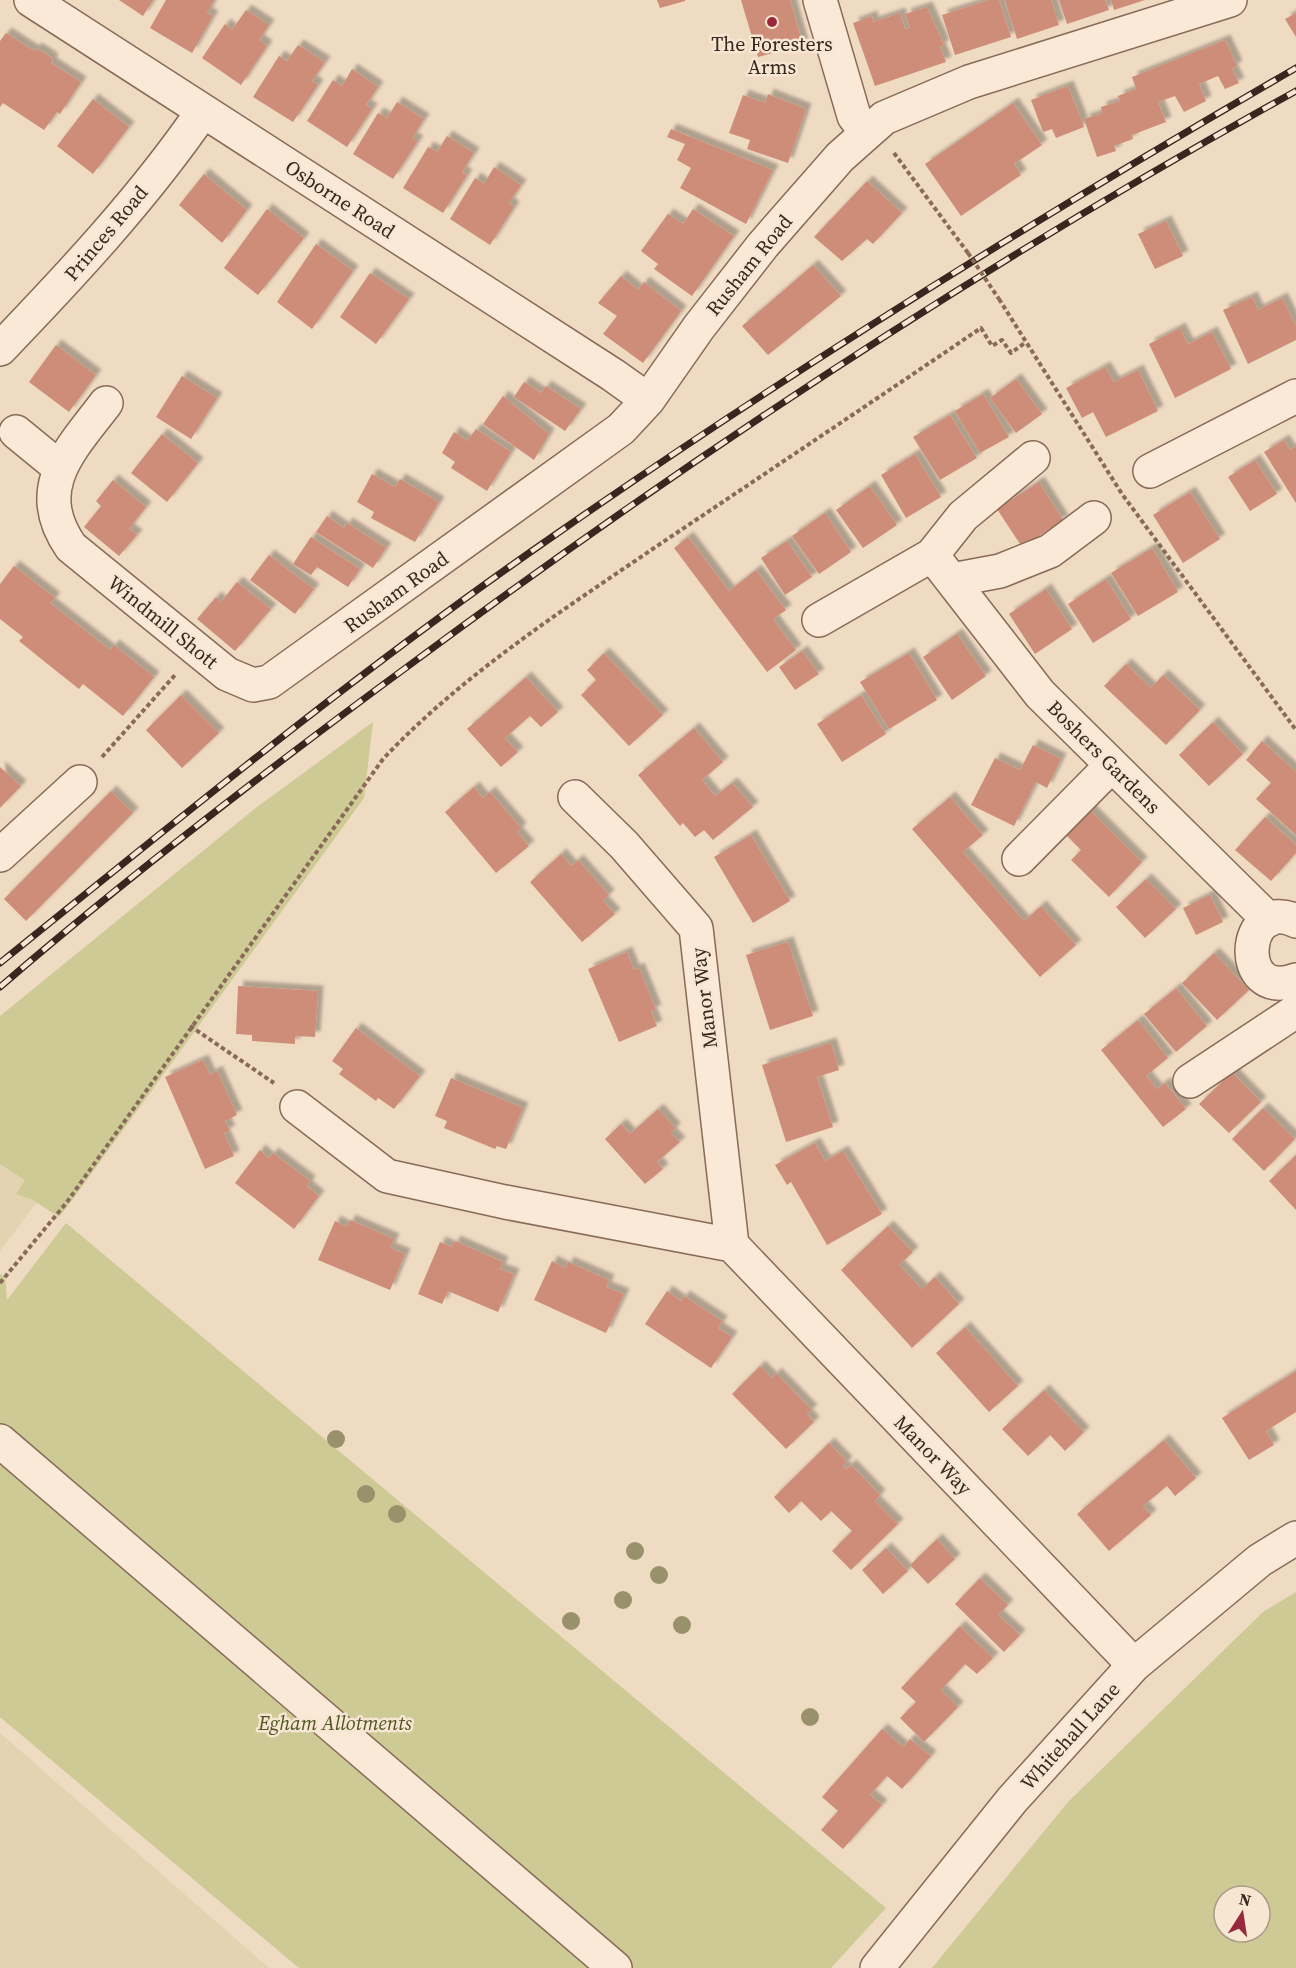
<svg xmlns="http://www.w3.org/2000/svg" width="1296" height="1968" viewBox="0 0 1296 1968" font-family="'Source Serif 4',serif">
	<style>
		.farmland { fill: #e4d3b0 }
		.green { fill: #cdca96; fill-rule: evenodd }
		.building { fill: #ce8d78; filter: url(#shadow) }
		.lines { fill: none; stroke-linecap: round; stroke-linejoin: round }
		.minor-casing { stroke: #896a59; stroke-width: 36 }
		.path { stroke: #896a59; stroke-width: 4; stroke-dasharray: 4.5 3; stroke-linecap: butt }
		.minor { stroke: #f9e9d6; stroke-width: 33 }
		.rail-casing { stroke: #39261e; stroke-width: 7 }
		.rail { stroke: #f6e6d2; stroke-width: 4.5; stroke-dasharray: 14; stroke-linecap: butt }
		.path-bridge { stroke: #896a59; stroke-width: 4; stroke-dasharray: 4.5 3; stroke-linecap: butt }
		.tree { fill: #98916b }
		.poi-dot { fill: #99283c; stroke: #f6e6d2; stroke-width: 2 }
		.labels { text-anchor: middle; stroke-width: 5; stroke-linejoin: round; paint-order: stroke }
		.poi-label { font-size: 20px; fill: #39261e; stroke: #f6e6d2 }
		.street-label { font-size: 20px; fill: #39261e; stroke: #f6e6d2 }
		.park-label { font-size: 20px; font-style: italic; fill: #515524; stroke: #f6e6d2 }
	</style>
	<defs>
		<filter id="shadow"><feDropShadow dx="5.5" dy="-5.5" stdDeviation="1.5" flood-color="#0004"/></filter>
	</defs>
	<rect width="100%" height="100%" fill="#efdac2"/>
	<!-- farmland -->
	<path class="farmland" d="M0,1129L55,1178L0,1251Z
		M0,1733L269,1968H0Z"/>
	<!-- green -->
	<path class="green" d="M373,722L364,798L73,1199L59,1217L33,1200L16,1194L25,1180L0,1164V1016L257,807Z
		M66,1223L886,1908L831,1968H299L0,1717V1274L5,1277L7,1300Z
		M1296,1592V1968H932L1068,1802L1263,1612ZM1224,1896H1260V1932H1224Z"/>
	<!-- building -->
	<path class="building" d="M119,0H153L143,16Z
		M166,0H214L207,13L213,16L192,53L150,28Z
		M657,0H685V1L660,8Z
		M741,0H790L803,45L758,57Z
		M989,0H999L1011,37L955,55L942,15Z
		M1005,0H1051L1059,25L1017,39Z
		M1059,0H1105L1109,10L1067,24Z
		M1111,0H1145L1114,10Z
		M927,7L944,45L940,47L946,62L875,86L853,23L872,16L873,22L900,13L905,29L910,28L905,14Z
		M246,10L269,25L259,40L267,46L241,85L202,58L225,24L232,30Z
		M1296,13V37L1285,19Z
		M6,33L34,51L36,48L46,54L53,59L51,63L81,82L60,114L57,112L44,130L3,103L0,107V41Z
		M1225,40L1237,66L1232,69L1239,83L1225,89L1218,76L1199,84L1206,101L1184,112L1175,96L1158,102L1166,122L1132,135L1133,139L1114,146L1116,151L1097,157L1084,119L1102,113L1101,107L1120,101L1118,96L1136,89L1132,77Z
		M298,45L325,62L312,81L318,85L293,122L253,97L279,56L287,61Z
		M352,69L378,87L366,105L372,109L347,147L307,121L333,80L342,86Z
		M1068,86L1084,127L1056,138L1052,129L1043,132L1031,100Z
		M768,94L806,109L788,163L747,149L750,140L729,133L743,95L765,103Z
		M93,99L129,127L93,174L57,146Z
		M397,102L424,119L412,138L418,141L393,179L353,154L378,113L387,118Z
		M1013,103L1042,145L1014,164L1021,175L961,216L925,164Z
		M671,129L773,170L746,224L680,188L691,168L677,160L685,144L667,137Z
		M447,136L474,153L462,172L467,175L443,213L403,188L428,147L437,152Z
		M494,167L521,185L509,203L514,207L490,245L450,219L475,178L484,184Z
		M204,174L247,210L222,243L179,205Z
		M867,181L902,213L873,244L867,239L842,261L814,237Z
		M267,209L304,238L258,295L224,268Z
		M693,209L734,236L692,296L654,269L658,264L641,251L668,214L683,224Z
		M1166,221L1183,256L1155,269L1138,234Z
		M316,244L353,271L312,329L277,302Z
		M813,265L841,296L768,355L742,326Z
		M370,273L409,299L376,344L340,317Z
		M621,276L638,290L644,282L681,311L643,363L603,334L617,316L598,303Z
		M1252,297L1258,310L1282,298L1296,326V340L1248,364L1223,310Z
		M1180,328L1188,344L1212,332L1231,369L1175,398L1149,344Z
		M56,345L96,375L69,412L29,382Z
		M1105,367L1114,382L1138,370L1158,411L1106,437L1093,412L1082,418L1066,388Z
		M182,376L217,398L191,439L156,417Z
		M1016,379L1042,414L1016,433L990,398Z
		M524,382L541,393L546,386L581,409L565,431L514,397Z
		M983,394L1009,437L980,453L955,411Z
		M503,396L549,434L534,460L483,424Z
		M950,415L977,458L940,480L913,437Z
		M476,429L511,452L487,491L451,468L455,462L442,453L454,432L467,441Z
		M162,434L198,463L167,502L131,473Z
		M1284,440L1290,450L1296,446V503L1264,452Z
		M915,454L941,497L906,518L881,475Z
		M1255,460L1277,494L1250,511L1228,477Z
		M372,474L395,487L400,479L439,502L415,542L371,518L374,512L357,502Z
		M113,480L146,507L129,529L137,535L119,556L84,527L101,506L96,501Z
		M1039,482L1063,520L1022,547L997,509Z
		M870,486L897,525L863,548L836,510Z
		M1190,492L1220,539L1183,563L1153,515Z
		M825,513L851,552L819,574L792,536Z
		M327,516L344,528L347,523L386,548L373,568L316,532Z
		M311,537L360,569L348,587L317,567L311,575L293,564Z
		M688,537L729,591L756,570L786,610L773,619L796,650L767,672L674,548Z
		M787,541L812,577L785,595L761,558Z
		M1152,548L1178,592L1138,616L1111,573Z
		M269,555L314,589L295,614L250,580Z
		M14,566L55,598L50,603L110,650L114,645L154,677L123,716L83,684L79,689L60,674L19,641L23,637L0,619V584Z
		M1106,579L1131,619L1093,643L1068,604Z
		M237,582L271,609L235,651L197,619L216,597L221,602Z
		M1046,589L1072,629L1035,654L1009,614Z
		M957,634L986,676L952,700L923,657Z
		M802,651L819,674L795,690L779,667Z
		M604,653L663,715L629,746L581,695L596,680L587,670Z
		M909,653L937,700L889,729L860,682Z
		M1126,664L1151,688L1163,675L1200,710L1166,745L1104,686Z
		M526,677L558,712L541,727L530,716L505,738L518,752L501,767L467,729Z
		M181,695L219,733L182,768L146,730Z
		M861,695L886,734L842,762L817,724Z
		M1213,722L1243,754L1209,786L1179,755Z
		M694,728L723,762L702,780L715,796L732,783L753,807L713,840L704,830L695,837L683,823L680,826L638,775Z
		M1262,741L1296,772V835L1256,799L1271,783L1246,760Z
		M1033,745L1061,759L1047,788L1036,782L1014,826L971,805L995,758L1020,770Z
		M0,767L21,786L0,808Z
		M474,787L483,798L490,792L521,828L517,832L529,846L496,873L445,812Z
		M111,791L133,813L26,921L4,899Z
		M950,797L983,835L963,852L1024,921L1041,906L1076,945L1040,977L912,829Z
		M1085,805L1142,862L1109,897L1071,860L1081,850L1061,830Z
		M1265,817L1296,845V853L1271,881L1235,850Z
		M751,835L790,901L753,923L714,857Z
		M561,854L571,866L578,860L609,895L603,901L615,914L582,942L530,882Z
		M1146,879L1176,909L1145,938L1116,907Z
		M1210,895L1223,922L1196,935L1183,908Z
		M788,942L813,1016L770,1030L746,955Z
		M627,952L634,970L639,968L656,1010L651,1012L657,1026L619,1042L588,969Z
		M1214,953L1249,990L1217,1020L1182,983Z
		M238,986L318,991L315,1037L295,1036V1044L252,1041V1035L236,1034Z
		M1176,988L1207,1026L1176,1052L1144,1014Z
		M1138,1020L1168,1058L1146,1076L1157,1089L1165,1083L1186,1109L1163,1127L1101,1050Z
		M356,1028L420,1076L394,1109L378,1098L376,1101L339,1074L343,1069L332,1061Z
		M831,1043L839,1070L817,1077L833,1127L786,1142L762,1065Z
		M203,1060L210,1075L217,1071L237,1115L225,1121L230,1131L224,1133L234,1156L205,1169L165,1077Z
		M1232,1072L1261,1102L1229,1133L1199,1104Z
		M451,1078L523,1108L506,1149L497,1146L495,1149L444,1128L447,1121L435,1116Z
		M1263,1108L1295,1139L1264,1171L1232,1139Z
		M658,1109L675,1128L671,1133L680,1142L657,1162L663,1169L645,1184L605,1139L621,1124L630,1134Z
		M815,1143L825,1161L843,1151L882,1214L827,1245L791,1182L787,1185L775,1165Z
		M260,1150L269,1158L273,1153L310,1181L307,1186L319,1196L294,1229L235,1183Z
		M1296,1155V1210L1269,1181Z
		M350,1220L394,1239L390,1248L405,1254L390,1290L318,1260L335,1221L347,1227Z
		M888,1226L913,1252L899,1265L922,1289L935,1277L959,1304L912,1348L841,1270Z
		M455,1241L503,1262L500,1269L514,1274L498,1312L448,1291L442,1304L418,1294L440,1242L452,1247Z
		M552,1261L566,1268L568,1262L609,1280L606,1287L624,1294L606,1333L534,1300Z
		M667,1291L681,1301L684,1296L722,1321L718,1328L732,1337L711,1368L645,1324Z
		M965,1327L1018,1386L989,1412L936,1353Z
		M760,1366L772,1378L776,1373L812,1410L807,1414L814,1422L786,1449L732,1394Z
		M1296,1371V1412L1266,1431L1274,1445L1249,1460L1222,1418Z
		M1044,1390L1084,1432L1065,1451L1050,1435L1028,1456L1002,1429Z
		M1164,1440L1196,1478L1175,1496L1167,1486L1143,1506L1151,1515L1109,1551L1077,1514Z
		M829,1443L847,1462L843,1466L846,1469L851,1465L880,1495L875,1501L898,1524L851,1570L832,1551L852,1531L831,1511L821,1521L801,1501L789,1513L774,1497Z
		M937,1539L955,1559L928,1584L910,1565Z
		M886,1548L908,1571L883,1594L862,1570Z
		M980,1578L1008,1605L998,1615L1020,1635L1004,1652L955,1604Z
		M960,1626L993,1658L977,1674L965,1664L941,1690L958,1707L924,1742L900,1718L916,1702L901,1688Z
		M882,1729L903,1747L910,1739L931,1756L902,1789L887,1776L870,1795L882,1805L843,1849L821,1830L838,1811L822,1797Z"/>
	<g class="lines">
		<!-- minor casing -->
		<g class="minor-casing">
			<path id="minor" d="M31,0L613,375L648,400
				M820,0L854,116L867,133
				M0,349C72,274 144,197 203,111
				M106,403C71,449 30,488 71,547L227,674L253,685L269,682L621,429L648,400L699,327L763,245L840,157L884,118L969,82L1230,0
				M16,432L60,468
				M1150,471L1296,396
				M932,555L1040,694L1269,920
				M952,580L1000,571L1050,551L1094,518
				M819,620L932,555L963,516L1033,458
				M575,797L624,845L696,928L732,1245L1134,1665
				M0,855L80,782
				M1019,859L1112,765
				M1296,921C1242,894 1233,1003 1296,980
				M1190,1081L1296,1011
				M297,1107L387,1176L505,1202L732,1245
				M0,1441L615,1968
				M877,1968L1012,1800L1134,1665L1260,1560L1296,1538"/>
		</g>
		<!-- path -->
		<path class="path" d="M894,153L968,253
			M999,299L1122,494L1296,730
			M102,757L175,675
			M190,1026L274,1083
			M0,1283L67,1202L383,759C464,673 566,608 663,542C769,471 875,400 981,328L992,346L1002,340L1011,353L1026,342"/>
		<!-- minor -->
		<use href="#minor" class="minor"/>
		<!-- rail casing -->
		<g class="rail-casing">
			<path id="rail" d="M0,963C181,817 361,669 552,537C793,369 1042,215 1296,68
				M0,987C132,873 271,767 411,664C694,454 988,261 1296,91"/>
		</g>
		<!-- rail -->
		<use href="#rail" class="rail"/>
		<!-- path-bridge -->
		<path class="path-bridge" d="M968,253L999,299"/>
	</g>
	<!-- trees -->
	<g class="tree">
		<circle cx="336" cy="1439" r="9"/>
		<circle cx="366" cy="1494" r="9"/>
		<circle cx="397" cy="1514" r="9"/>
		<circle cx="635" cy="1551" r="9"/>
		<circle cx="659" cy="1575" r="9"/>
		<circle cx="623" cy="1600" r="9"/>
		<circle cx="571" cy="1621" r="9"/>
		<circle cx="682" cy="1625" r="9"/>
		<circle cx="810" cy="1717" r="9"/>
	</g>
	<!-- markers -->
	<circle class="poi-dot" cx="772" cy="22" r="6"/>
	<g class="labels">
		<!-- poi labels -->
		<g class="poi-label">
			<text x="772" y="51">The Foresters<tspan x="772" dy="23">Arms</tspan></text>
		</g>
		<!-- street labels -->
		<g class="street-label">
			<text transform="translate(340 199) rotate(33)" y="7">Osborne Road</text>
			<text transform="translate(106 233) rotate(-50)" y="7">Princes Road</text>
			<text transform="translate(749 265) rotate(-51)" y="7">Rusham Road</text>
			<text transform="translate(396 592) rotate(-36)" y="7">Rusham Road</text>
			<text transform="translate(163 622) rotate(39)" y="7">Windmill Shott</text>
			<text transform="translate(1104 757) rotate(45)" y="7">Boshers Gardens</text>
			<text transform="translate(704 998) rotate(-97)" y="7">Manor Way</text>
			<text transform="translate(933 1455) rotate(46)" y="7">Manor Way</text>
			<text transform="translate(1070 1736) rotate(-48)" y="7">Whitehall Lane</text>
		</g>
		<!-- park labels -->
		<g class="park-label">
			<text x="335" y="1730">Egham Allotments</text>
		</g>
	</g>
	<!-- north arrow -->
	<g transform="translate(1242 1914) rotate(12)"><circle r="28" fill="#f6e6d2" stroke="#aa998a" stroke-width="1.5"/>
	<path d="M0-4.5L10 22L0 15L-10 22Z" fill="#99283c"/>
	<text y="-9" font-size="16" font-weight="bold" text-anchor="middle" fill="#39261e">N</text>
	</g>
</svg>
